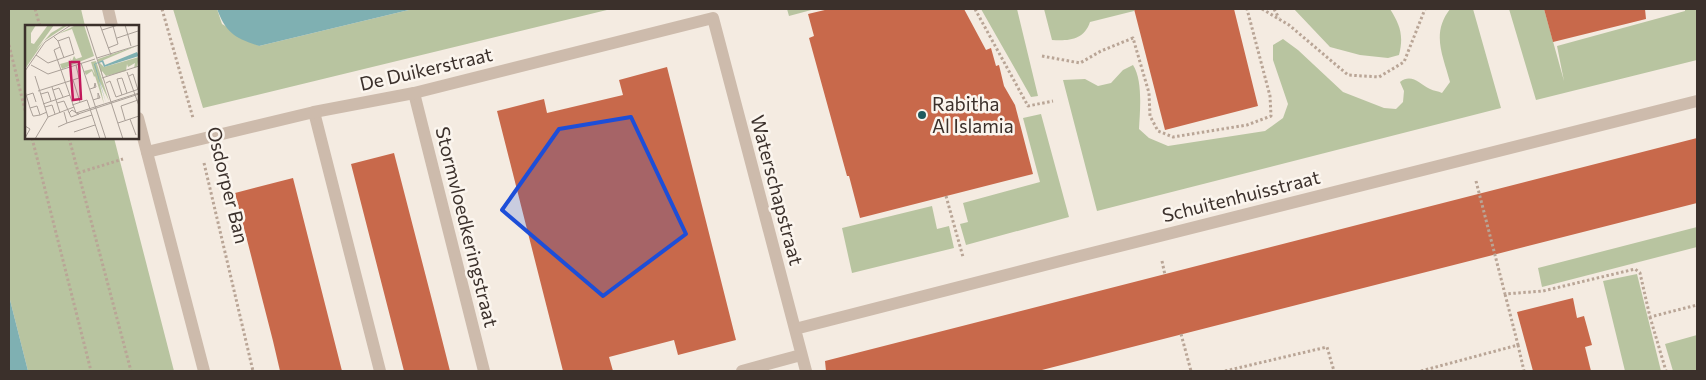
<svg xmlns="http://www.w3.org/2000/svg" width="1706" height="380" viewBox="0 0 1706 380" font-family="Commissioner,sans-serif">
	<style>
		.green { fill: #b8c4a0 }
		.water { fill: #7fb0b2 }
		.building { fill: #c8694b }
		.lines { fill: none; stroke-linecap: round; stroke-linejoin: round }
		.path { stroke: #b9a596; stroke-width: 3; stroke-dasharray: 2.5 2.5; stroke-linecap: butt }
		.service { stroke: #cdbbac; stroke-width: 12 }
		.pedestrian { stroke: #cdbbac; stroke-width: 12 }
		.minor { stroke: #cdbbac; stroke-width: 12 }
		.tertiary { stroke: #cdbbac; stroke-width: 12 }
		.marked { fill: #1d4ed8; fill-opacity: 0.2; stroke: #1d4ed8; stroke-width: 4; stroke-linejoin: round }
		.poi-dot { fill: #1f5a5e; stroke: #fbf5ee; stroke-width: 2 }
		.labels { text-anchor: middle; stroke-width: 5; stroke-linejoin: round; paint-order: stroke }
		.street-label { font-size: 19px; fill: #3b302b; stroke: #fbf5ee }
		.poi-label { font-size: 19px; fill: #3b302b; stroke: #fbf5ee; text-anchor: start }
		.inset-road { fill: none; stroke: #aaa098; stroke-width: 1 }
		.view { fill: #c2185b; fill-opacity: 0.15; stroke: #c2185b; stroke-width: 2.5 }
		.inset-edge { fill: none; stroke: #3b302b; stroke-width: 2.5 }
	</style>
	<rect width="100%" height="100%" fill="#f4ebe1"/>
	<!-- green -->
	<path class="green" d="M9,9H81L85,26H26V138H114L174,371H28L9,296Z
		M173,9H217L222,24L259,46L413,9H611L203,108Z
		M787,9H815L789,16Z
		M981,9H1017L1038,96L1031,97Z
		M1044,9H1134V11L1090,22C1084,40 1069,41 1052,40Z
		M1294,9H1390C1400,25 1404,35 1399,55L1388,58L1360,55L1330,47Z
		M1450,9H1473L1501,108L1097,211L1063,80L1085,79L1098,86L1111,83L1123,70L1133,65C1143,80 1140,111 1139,129L1149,138L1168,146L1265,131L1283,118L1288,104L1273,60V45L1283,39L1298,50L1343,92L1384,108L1396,109L1403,102L1404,91L1400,82C1412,73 1419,84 1430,89C1434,91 1438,91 1442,93L1450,82C1443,55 1431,34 1450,9Z
		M1509,9H1544L1564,81L1557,46L1685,11V9H1697V60L1536,100Z
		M1041,114L1069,217L966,245L960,224L968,222L963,203L1040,182L1023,118Z
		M932,206L937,229L949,226L954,248L852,273L842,228Z
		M1697,227V247L1542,287L1538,268Z
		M1637,274L1661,371H1625L1603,281Z
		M1697,335V371H1673L1665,344Z"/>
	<!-- water -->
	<path class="water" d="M217,9H413L259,46C235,38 226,33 217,9Z
		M9,296L28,371H9Z"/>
	<!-- building -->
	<path class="building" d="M829,9H964L986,50L991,48L996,66L999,65L1004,86L1015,105L1033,174L860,218L849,176H847L809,38L814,36L808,14Z
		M1134,9H1234L1258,106L1165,130Z
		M1544,9H1645L1646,19L1553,42Z
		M667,67L736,340L678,355L674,340L609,357L613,371H563L497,111L544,99L547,113L623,95L619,80Z
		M1697,138V203L1038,371H826L825,361Z
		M394,153L433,304L450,371H404L351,164Z
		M293,178L342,371H280L273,341L235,193Z
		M1573,298L1577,318L1584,316L1592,345L1585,347L1591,371H1533L1517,312Z"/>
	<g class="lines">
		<!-- path -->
		<path class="path" d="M35,9L40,26
			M162,9L193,118
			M975,9L1028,106L1053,101
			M1262,9L1289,25L1348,75L1379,77L1404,62L1425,9
			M1274,9L1279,18
			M9,45L26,114
			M1042,56L1080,63L1101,51L1133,38L1149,93L1150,116L1158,131L1173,137L1247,125L1271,116L1270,96L1247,9
			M32,138L91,371
			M69,138L131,371
			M204,163L253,371
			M78,173L123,159
			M1476,181L1505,294L1543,291L1635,269L1640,273L1650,317L1697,305
			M946,196L963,257
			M1162,261L1165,275
			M1650,317L1666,371
			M1181,334L1191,371
			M1518,345L1524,371
			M1225,371L1327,347L1334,371
			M1421,371L1518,345L1505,294"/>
		<!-- service -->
		<path class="service" d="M314,112L380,371"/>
		<!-- pedestrian -->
		<path class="pedestrian" d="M414,93L484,371"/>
		<!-- minor -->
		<path class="minor" d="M147,152L314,112L414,93L713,18L806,371
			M795,329L1076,257L1697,101
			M742,371L801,355"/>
		<!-- tertiary -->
		<path class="tertiary" d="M108,9L112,26
			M138,118L204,371"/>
	</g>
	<!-- marked area -->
	<path class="marked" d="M631,117L686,234L603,296L502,210L559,129Z"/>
	<!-- markers -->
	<circle class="poi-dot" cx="922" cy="115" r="5"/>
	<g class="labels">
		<!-- street labels -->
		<g class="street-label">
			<text transform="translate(426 69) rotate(-13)" y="7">De Duikerstraat</text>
			<text transform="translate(228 185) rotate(76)" y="7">Osdorper Ban</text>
			<text transform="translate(777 190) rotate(75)" y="7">Waterschapstraat</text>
			<text transform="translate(1241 196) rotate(-14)" y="7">Schuitenhuisstraat</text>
			<text transform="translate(467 227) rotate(76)" y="7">Stormvloedkeringstraat</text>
		</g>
		<!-- poi labels -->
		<g class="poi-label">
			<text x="932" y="111">Rabitha<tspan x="932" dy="22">Al Islamia</tspan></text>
		</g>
	</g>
	<!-- overview -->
	<g transform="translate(25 25)">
		<rect width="114" height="114" fill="#f4ebe1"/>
		<path d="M0,0H11L6,8V18L9,19L23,0H29L11,25L26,8L38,1L43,0L19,16L0,44ZM59,0L69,31L37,44L35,39L46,36L45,33L47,36L49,31L51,34L57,32L47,4L33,9L49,1ZM114,20L74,37L79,42L114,32L112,42L109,43L110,38L103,42L102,39L101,46L81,51L77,46V51L73,36V34ZM71,36L84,76L74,55L79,79L70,51L69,52L67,46L61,50L59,46L67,44L70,50L66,37Z" fill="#b8c4a0"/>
		<path d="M112,27L114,31L79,42L77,37L70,39L81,78L69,39L78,35L80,40Z" fill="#7fb0b2"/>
		<path class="inset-road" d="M61,0L98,114M75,0L86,30M100,0L106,21M77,5L93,0M92,13L113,6M33,16L39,33M35,22L29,25L51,88L114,68M83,23L93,19L88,1M11,30L23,38L49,29L44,12L33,16L28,11M72,33L114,20M56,38L81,114M6,40L23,49L70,34M0,46L20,17L46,0M102,47L114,81M10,51L23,92M104,51L108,49L113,65M77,53L114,41M92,54L97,53L102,68M92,54L97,70M48,55L55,77M81,58L85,56L91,72L114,64M27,62L35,88M65,64L71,62L70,58L69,63M28,65L34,63L38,72M0,66L5,83M13,66L54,53L51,40M16,69L23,67L26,76M2,70L8,68L11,77M68,75L74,73H75L73,68V74M32,78L39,76L46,92L54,89M18,79L45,70M47,80L62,75L75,114M20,82L27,80L30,89M44,88L47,85L53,89L114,69M15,90L12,81L5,83L8,91H9L15,90L22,87M23,92L49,82M105,94L111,110M100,95L96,81L113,75M42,98L67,90M93,98L114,91M0,101L5,104L0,113M33,102L42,98L39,87M49,107L70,100M10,114L23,92"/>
		<path class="view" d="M45,37H54L56,74L48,75Z"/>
		<rect width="114" height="114" class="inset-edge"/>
	</g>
	<!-- border -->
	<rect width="1706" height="380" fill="none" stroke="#3b302b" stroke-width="20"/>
</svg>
